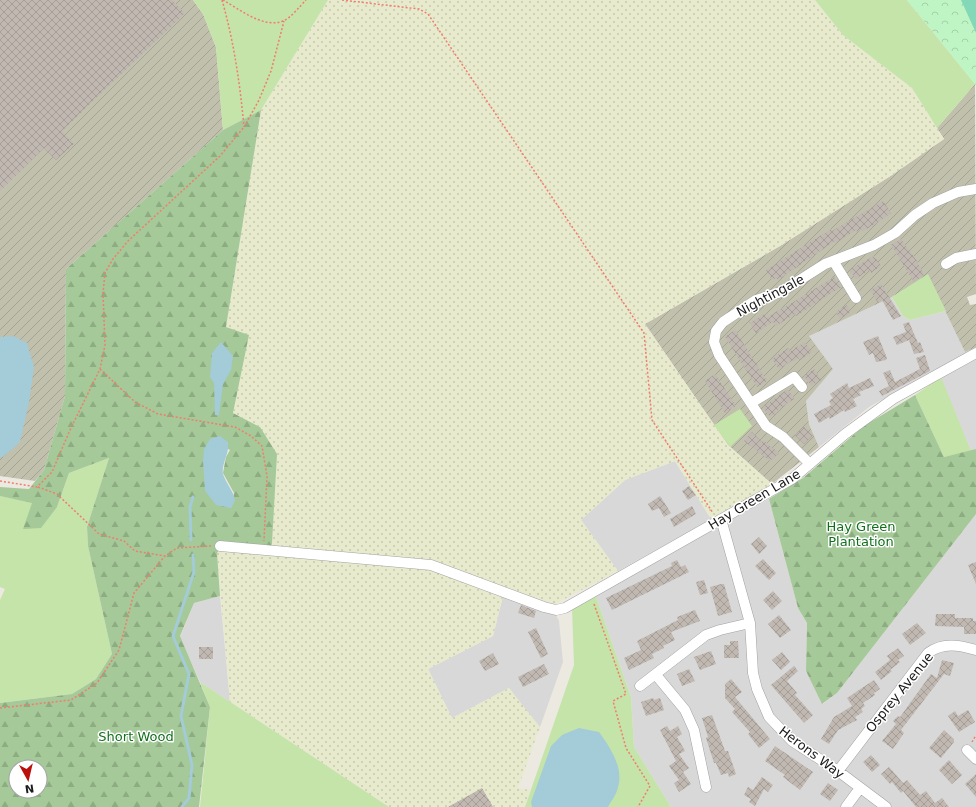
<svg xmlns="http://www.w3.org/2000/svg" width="976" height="807" viewBox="0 0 976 807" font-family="'DejaVu Sans',sans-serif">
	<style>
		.residential { fill: #d9d8d8 }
		.construction { fill: url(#construction-furrows) }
		.farmland { fill: url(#farmland-dots) }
		.grass { fill: #c5e4a9 }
		.forest { fill: url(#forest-firs); fill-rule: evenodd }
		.park { fill: url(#park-crowns) }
		.pitch { fill: #83d8b8 }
		.water { fill: #a3cbd8 }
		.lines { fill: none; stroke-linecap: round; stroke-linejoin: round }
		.stream { stroke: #a3cbd8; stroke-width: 3 }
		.building { fill: url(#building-cross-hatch) }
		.minor-casing { stroke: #a2a2a2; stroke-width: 11 }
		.path { stroke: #f17d6d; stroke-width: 1.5; stroke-dasharray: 2 2; stroke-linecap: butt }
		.minor { stroke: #fff; stroke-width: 10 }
		.labels { text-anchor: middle; stroke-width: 3; stroke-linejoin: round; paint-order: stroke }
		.street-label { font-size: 13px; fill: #1b1b1b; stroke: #fff }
		.park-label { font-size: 13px; fill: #11711b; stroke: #fff }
	</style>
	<defs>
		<pattern id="construction-furrows" width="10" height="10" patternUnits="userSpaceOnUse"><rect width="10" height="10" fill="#c0c0ad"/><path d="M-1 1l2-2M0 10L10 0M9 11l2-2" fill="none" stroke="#a4a494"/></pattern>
		<pattern id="farmland-dots" width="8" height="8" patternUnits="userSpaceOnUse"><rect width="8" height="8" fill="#e8eacd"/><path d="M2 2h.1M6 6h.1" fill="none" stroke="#c6c8af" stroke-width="1.8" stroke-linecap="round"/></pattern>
		<pattern id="forest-firs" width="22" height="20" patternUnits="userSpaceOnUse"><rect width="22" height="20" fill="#a5c998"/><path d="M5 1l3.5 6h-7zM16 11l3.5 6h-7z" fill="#8dac82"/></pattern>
		<pattern id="park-crowns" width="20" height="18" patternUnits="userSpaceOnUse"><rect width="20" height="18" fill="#bff5c4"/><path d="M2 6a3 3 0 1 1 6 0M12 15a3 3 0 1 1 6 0" fill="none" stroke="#a4d1a8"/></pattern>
		<pattern id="building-cross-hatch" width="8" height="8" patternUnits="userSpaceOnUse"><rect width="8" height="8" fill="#c0b8b1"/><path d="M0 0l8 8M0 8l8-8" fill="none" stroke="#a49e98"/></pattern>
	</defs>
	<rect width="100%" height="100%" fill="#ece9e1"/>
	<!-- residential -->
	<path class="residential" d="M892,297L903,316L910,320L946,311L965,352L976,347V449L971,451L936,369L869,407L819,447L809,424L806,401L833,369L808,336Z
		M675,461L711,519L618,571L581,520L625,480Z
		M769,499L798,608L807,623L806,671L823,704L837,693L976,514V807H671L634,747L631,697L595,594Z
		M505,588L550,604L559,621L563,662L539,730L509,688L452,718L428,669L493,636Z
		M220,596L230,702L200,682L180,637L194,603Z"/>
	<!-- construction -->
	<path class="construction" d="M0,0H193L203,14L216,47L223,130L66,269L65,396L44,470L35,481L0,476Z
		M975,84L976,294L967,297L970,305L976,304V347L965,352L928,275L892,297L809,336L833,369L806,401L809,424L819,447L772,484L728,445L645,324L780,246L892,175L944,139L937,128Z"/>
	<!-- farmland -->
	<path class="farmland" d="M328,0H815L843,35L912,88L944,139L892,175L780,246L645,324L728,445L772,484L711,519L675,461L625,480L581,520L618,571L555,604L505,588L493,636L428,669L452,718L509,688L540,727L518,788L530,790L525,807H389L230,702L217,553L221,548L260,427L233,413L248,338L226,327L261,110Z"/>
	<!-- grass -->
	<path class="grass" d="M193,0H328L261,110L223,130L216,47L203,14Z
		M815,0H907L975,84L937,128L912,88L843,35Z
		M928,274L946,311L910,320L903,316L892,297Z
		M941,377L971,451L944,457L915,395Z
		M740,409L752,426L730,447L714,425Z
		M109,458L87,527L88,546L112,654L96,679L72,694L0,703V600L5,589L0,587V496L57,507L69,473Z
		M595,594L631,697L634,747L671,807H525L574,665L572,609Z
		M200,682L389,807H200L210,707Z"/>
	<!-- forest -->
	<path class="forest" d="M261,110L226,327L249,335L233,413L260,427L277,454L272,543L270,554L221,548L217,553L220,596L194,603L180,636L210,707L199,807H0V703L72,694L96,679L112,654L88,546L87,527L109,458L69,473L57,507L41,528L23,529L32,503L0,496V487L29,489L44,470L65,396L66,269L223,130ZM210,439L230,450L226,457L223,473L234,493L231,508ZM16,767H40V791H16Z
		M915,395L944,457L976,449V514L837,693L822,704L806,671L807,623L798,608L769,499L803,478L864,426Z"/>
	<!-- park -->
	<path class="park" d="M907,0H976V86L975,84Z"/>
	<!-- pitch -->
	<path class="pitch" d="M961,0H976V33Z"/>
	<!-- water -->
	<path class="water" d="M13,336L27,343L34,367L29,402L20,442L3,457H0V337Z
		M221,342L233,356L231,370L223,384L219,415H215L214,383L210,377L212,353Z
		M220,436L228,442C230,453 221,464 223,474C226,484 234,491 235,501L231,508L216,505L205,491L203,461L204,449L210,439Z
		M579,728L599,732C610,747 624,768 618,787C617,794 611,801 608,807H532L531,802L551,746L562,735Z"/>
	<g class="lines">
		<!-- stream -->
		<path class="stream" d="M191,540L190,507L193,497
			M182,807L189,798L192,765L181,716L189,674L173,636L194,572L193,555"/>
	</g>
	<!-- building -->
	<path class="building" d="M0,0H172L185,13L62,131L74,144L56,160L44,148L0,191Z
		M883,201L891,213L874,225L863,231L862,229L857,232L856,230L836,243L835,241L778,280L776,278L772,280L766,270L831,229L832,231Z
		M901,239L917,261L924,275L914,282L891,245Z
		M874,256L881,266L871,273L869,270L856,279L849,270Z
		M834,277L841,287L796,316L795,314L776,326L773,322L756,333L749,323L764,314L766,318L782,308V309Z
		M881,284L901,316L893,320L882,300L878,303L870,290Z
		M847,305L851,312L840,319L836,312Z
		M909,322L918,343L920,342L924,352L914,354L909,340L897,345L893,337L906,332L903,324Z
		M735,330L767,381L757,387L725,337Z
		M878,336L887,358L886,360L876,362L873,353L869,355L863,342Z
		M805,342L812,352L800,360L798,358L794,361L793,360L779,369L772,359L788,348L790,351Z
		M925,355L930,371L882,396L879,391L889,386L883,373L890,370L895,382L920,369L916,358Z
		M814,369L821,380L811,386L804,376Z
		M715,374L736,406L725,413L705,381Z
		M870,378L874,386L859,392L861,395L853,399L857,406L845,412L844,410L830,419L829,417L819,423L814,414L831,405L829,401L833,398L830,394L847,383L849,388Z
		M788,389L794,399L776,411L777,413L770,417L763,407Z
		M804,427L813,435L804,444L795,435Z
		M752,432L762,442L763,440L779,453L770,461L744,441Z
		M689,486L696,495L688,500L682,491Z
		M660,496L671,513L664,517L659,508L652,511L648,504Z
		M692,506L696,514L674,527L670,519Z
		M759,537L767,546L759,554L751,544Z
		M763,559L776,573L769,580L755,566Z
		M677,560L681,567L685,565L689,572L612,610L606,598L672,566L671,563Z
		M976,562V584L968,565Z
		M704,580L708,593L700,595L696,582Z
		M721,584H724L732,612L718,616L710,587Z
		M773,591L782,601L772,610L763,600Z
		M521,605L536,611L534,618L518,613Z
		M695,610L700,621L671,632L675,640L663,646L664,648L652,654L654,658L629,670L624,658L641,650L637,641L678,620L677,617Z
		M936,614H955V618H973V621H976V634H964V627L935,626Z
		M779,615L791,630L780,638L768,624Z
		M917,623L926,633L910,645L902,634Z
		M536,628L548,654L541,658L528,632Z
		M730,641H738L739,658H724V645H730Z
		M199,647H213V659H199Z
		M898,648L904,656L898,660L900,662L890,670L892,671L881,680L875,672L890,660L887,656Z
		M711,651L716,664L700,670L694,657Z
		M782,652L790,662L781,670L772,660Z
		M493,653L499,664L485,671L479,661Z
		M942,660L954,663L950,676L944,674L901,730L904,733L893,749L882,741L896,724L893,721L898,716L900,717L931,674L937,678Z
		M544,664L549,674L523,687L518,677Z
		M794,666L798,671L787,681L797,693L795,695L813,715L804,723L771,685Z
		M689,669L695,681L682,686L677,674Z
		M731,679L742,692L735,697L770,739L759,748L748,734L750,732L732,712L735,709L725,698V684Z
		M874,680L880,689L874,693L875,695L863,703L865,706L861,709L863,712L855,717L857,720L838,730L829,744L821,739L834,717L852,706L847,698Z
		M653,698L654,700L660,698L664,710L646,716L641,702Z
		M968,710L975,722L959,732L948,716L955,711L958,716Z
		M712,715L725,751H728L736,774L729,777L728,773L721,775L716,763H714L706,738L708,737L702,718Z
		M667,726L670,731L678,726L682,734L677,737L685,751L679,754L689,768L683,772L691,784L679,792L674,783L679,780L669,766L676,761L660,730Z
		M944,730L954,739V742L941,758L929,748Z
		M775,746L813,772L800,790L783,777L785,775L765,761Z
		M871,755L880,765L872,772L863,762Z
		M949,760L962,775L952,784L939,770Z
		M889,767L903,783L907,780L920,795L926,791L935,803L942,798L949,807H916L903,791L901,793L892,782L890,784L881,774Z
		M976,774V797L965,784Z
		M762,777L773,785L768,792L764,789L755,806L749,802L751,799L744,795L748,787L753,790Z
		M828,783L838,790L830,801L820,794Z
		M482,788L493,807H448Z"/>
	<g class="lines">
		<!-- minor casing -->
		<g class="minor-casing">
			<path id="minor" d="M834,262L856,298
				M946,264L956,258L976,254
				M751,403L794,377L802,387
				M810,464L783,437L766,426L719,355L714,342L716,331L723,322L756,300L781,292L825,264L874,245L895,233L915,215L933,203L958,192L976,189
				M721,519L750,623L753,673L757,689L769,717L792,741L838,771L886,807
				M220,546L431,565L544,607L556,610L565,608L792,479L845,434L893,399L976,353
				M656,675L685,710L694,730L706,787
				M640,686L706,635L720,630L750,623
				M967,750L976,759
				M838,771L928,653C943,642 959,645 976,650
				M846,807L860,788"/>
		</g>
		<!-- path -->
		<path class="path" d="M222,0C234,42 240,84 244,127
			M223,0C239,9 264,29 283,21C291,18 300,6 306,0
			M342,0L419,9L428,14L644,333L652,420L713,513
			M100,369L135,402L158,414L235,427L251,436L262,446L267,476L264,541
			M0,481L37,487L52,472L70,430L100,369L105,345L103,293L105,273L113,259L128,241L220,156L244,127L259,100L271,71L284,21
			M38,487L57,494L99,534L124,541L135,551L165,556
			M594,604L626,694L613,701L626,748L650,786L638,807
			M0,708L71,700L97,683L119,650L134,593L165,556L177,548L211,546
			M972,742L976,735"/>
		<!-- minor -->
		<use href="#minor" class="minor"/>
	</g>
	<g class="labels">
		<!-- street labels -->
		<g class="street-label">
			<text transform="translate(770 295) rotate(-28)" y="5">Nightingale</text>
			<text transform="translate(754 499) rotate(-31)" y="5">Hay Green Lane</text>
			<text transform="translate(899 692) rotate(-51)" y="5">Osprey Avenue</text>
			<text transform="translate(812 752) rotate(37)" y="5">Herons Way</text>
		</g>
		<!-- park labels -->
		<g class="park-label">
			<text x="861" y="531">Hay Green<tspan x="861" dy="15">Plantation</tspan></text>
			<text x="136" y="741">Short Wood</text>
		</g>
	</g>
	<!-- north arrow -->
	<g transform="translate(28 779) rotate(172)"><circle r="19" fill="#ffffff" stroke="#a4a4a4"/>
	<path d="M0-3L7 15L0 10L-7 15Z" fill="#bb0f0b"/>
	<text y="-6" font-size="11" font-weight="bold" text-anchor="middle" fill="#1b1b1b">N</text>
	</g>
</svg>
